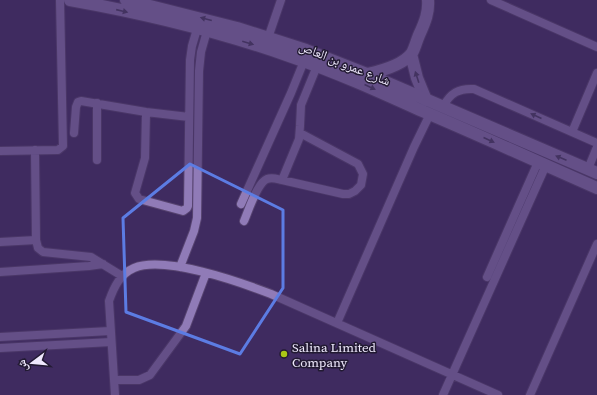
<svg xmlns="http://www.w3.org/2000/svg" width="597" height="395" viewBox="0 0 597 395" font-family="'Source Serif 4','Noto Naskh Arabic',serif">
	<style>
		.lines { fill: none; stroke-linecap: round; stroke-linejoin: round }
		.service-casing { stroke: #574470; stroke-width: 10 }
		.minor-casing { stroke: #574470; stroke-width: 14 }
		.secondary-casing { stroke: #574470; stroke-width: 14 }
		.service { stroke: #907bb7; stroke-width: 8 }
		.minor { stroke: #907bb7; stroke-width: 12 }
		.secondary { stroke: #907bb7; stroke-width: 12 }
		.oneway { fill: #483c61 }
		.marked { fill: none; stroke: #5c7ce3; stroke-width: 3; stroke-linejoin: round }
		.poi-dot { fill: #abc716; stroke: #221a32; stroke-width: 1.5 }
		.labels { text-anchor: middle; stroke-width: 3; stroke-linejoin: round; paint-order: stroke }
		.street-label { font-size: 13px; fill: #efe9fd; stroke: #221a32 }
		.poi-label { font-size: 13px; fill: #efe9fd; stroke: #221a32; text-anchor: start }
	</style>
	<rect width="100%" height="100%" fill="#3f2b60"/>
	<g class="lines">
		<!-- service casing -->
		<g class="service-casing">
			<path id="service" d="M491,0L597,47
				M268,38L281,0
				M443,107C450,93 459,88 474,89L597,143
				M146,112L145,158L135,193L139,199L183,211L187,208L188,206L190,60L192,46L197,29
				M572,132L597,73
				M74,133L76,107L78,102L81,101L146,112L189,117
				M35,150L36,240L38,248L43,252L91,257L122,276
				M0,151L58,150L63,146L60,0
				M97,160V103
				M588,169L597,147
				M282,180L299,139L300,126L301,105L317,66
				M241,204L291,93L304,61
				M244,221C248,212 257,183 267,179C272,177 277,179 282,180L343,194H349L355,191L361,185L363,174L358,164L300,133
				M0,242L36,240
				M180,267L194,231L197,218L199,71L201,52L207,31
				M0,272L89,266L103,264
				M487,277L538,162
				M337,323L414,147L430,114
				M0,337L110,331
				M0,348L111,342
				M114,380H139L150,375L186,326L206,273
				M115,395L109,301C114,287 120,274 134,268C164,255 240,282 271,294L498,395
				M443,395L546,165
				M530,395L597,244"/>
		</g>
		<!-- minor casing -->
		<g class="minor-casing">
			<path id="minor" d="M411,54L417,78L426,100
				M367,74C381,71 403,65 412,53C415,48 417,39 420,33C425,22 429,12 428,0"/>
		</g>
		<!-- secondary casing -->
		<g class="secondary-casing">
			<path id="secondary" d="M70,0C143,13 222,32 292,57C336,72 378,91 420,110C479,135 538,162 597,188
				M126,0L237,28L306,50L367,74L597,173"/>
		</g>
		<!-- service -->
		<use href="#service" class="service"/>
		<!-- minor -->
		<use href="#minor" class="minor"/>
		<!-- secondary -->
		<use href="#secondary" class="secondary"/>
	</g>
	<!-- one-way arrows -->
	<defs><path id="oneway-solid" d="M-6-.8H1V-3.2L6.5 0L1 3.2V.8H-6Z"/></defs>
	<g class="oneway">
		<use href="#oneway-solid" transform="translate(122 11) rotate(13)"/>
		<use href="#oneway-solid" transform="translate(206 19) rotate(-165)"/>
		<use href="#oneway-solid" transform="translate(248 43) rotate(16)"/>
		<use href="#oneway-solid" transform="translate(417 77) rotate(-108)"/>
		<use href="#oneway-solid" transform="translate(370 87) rotate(24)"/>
		<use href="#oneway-solid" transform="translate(536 116) rotate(-156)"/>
		<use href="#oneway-solid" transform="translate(489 140) rotate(24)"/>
		<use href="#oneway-solid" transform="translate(561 158) rotate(-157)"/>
	</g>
	<!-- marked area -->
	<path d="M0 0H597V395H0ZM190,164L283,210V288L240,354L126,312L123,218Z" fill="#3f2b60" fill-opacity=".55" fill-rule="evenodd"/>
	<path class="marked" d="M190,164L283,210V288L240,354L126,312L123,218Z"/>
	<!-- markers -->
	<circle class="poi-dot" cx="284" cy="354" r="4"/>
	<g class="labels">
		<!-- street labels -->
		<g class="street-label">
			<text transform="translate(345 63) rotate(22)" y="5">شارع عمرو بن العاص</text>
		</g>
		<!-- poi labels -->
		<g class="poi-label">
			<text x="292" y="352">Salina Limited<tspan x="292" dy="15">Company</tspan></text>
		</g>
	</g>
	<!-- north arrow -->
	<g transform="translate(32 363) rotate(254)" stroke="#221a32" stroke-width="3" paint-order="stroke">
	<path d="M0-3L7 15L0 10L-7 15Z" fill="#efe9fd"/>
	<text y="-6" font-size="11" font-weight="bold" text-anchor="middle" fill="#efe9fd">ش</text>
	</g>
</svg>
